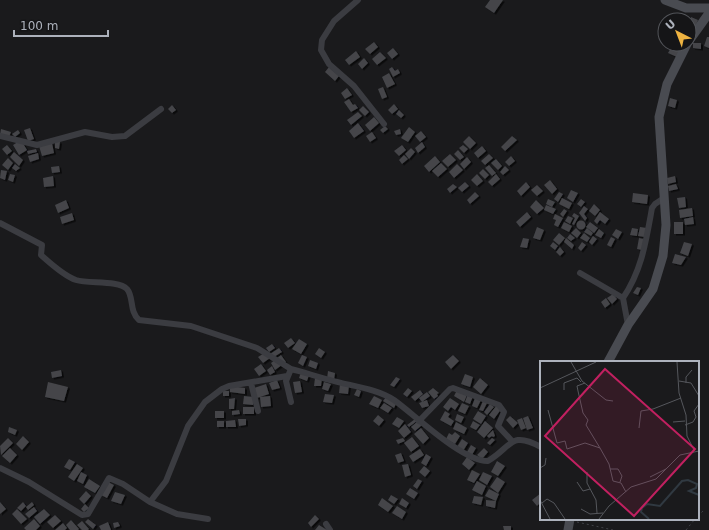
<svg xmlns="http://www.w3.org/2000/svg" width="709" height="530" viewBox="0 0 709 530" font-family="'DejaVu Sans',sans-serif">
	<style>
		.building { fill: #444549; filter: url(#shadow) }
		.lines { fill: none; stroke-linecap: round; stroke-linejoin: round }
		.path { stroke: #414348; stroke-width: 1; stroke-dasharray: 2 3; stroke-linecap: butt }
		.street { stroke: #3b3c41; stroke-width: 6 }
		.secondary { stroke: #494b51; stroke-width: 9 }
		.inset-river { fill: none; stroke: #303941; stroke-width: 2 }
		.inset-road { fill: none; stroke: #55575c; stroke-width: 1 }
		.view { fill: #c12060; fill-opacity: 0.15; stroke: #c12060; stroke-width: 2 }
		.inset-edge { fill: none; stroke: #adb2bc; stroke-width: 2 }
	</style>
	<defs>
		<filter id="shadow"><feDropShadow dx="2" dy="1.5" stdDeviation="0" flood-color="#0009"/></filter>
	</defs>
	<rect width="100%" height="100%" fill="#1a1a1c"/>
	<!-- building -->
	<path class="building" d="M490,0H503L494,13L485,7Z
		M691,17L698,20L694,29L689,26Z
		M707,37H709V48L704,46Z
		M374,42L378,47L370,54L365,49Z
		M693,43H701V49L693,48Z
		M673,44L682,48L677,57L668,53Z
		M393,48L398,54L392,59L387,53Z
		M356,51L360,57L349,65L345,60Z
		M380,52L386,58L377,65L372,59Z
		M364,58L368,63L362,69L358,64Z
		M329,67L339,76L335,81L325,72Z
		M392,67L395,71L398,69L400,73L393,77L389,69Z
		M389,73L395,84L387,88L382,77Z
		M383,87L387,97L382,99L378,89Z
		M347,88L352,95L345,99L341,93Z
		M670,98L677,100L675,108L668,106Z
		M349,99L353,105L355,104L358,108L351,112L344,102Z
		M394,104L398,109L392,114L388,110Z
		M172,105L176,110L172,113L168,109Z
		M363,106L369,112L365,116L359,110Z
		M399,110L404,115L401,118L396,114Z
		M358,112L362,116L351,125L347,120Z
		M374,117L379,123L370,131L365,125Z
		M358,123L364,131L354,138L349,131Z
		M385,126L388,129L383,133L380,130Z
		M409,127L415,132L408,142L401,138Z
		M30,128L34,139L28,141L24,130Z
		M1,129L11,132L9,137L0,135Z
		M400,129L401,134L396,135L394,131Z
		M18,130L20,133L15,137L12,134Z
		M421,131L426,137L420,142L415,136Z
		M372,132L376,138L370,142L366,136Z
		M469,136L476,143L470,149L463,142Z
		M512,136L517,140L505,151L501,147Z
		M21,140L27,150L19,155L13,145Z
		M55,142H60L59,149L55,148Z
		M422,142L425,147L418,153L415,148Z
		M52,143L54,153L42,156L39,146Z
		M7,145L12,151L7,155L2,149Z
		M402,145L406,150L399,156L394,151Z
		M463,145L468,149L464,153L459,148Z
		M482,146L486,151L478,158L474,153Z
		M411,148L415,152L409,159L405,154Z
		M36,149L37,152L28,154L27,151Z
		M458,150L464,157L460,160L454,154Z
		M14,152L23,160L19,166L10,157Z
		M38,153L39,159L30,162L28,156Z
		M450,154L456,160L448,167L442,161Z
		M489,154L493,158L485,165L481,161Z
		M404,155L408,159L402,164L399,160Z
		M435,156L440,162L429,172L424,166Z
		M511,156L515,161L509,166L505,162Z
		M467,157L471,162L464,169L460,164Z
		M8,158L13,163L8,170L2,165Z
		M496,159L502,166L498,170L491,163Z
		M441,163L447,169L438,177L432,171Z
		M15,164L20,168L16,171L12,168Z
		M457,164L463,170L454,178L449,172Z
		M489,165L496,173L492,176L485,168Z
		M59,166L60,172L52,173L51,167Z
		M505,166L509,170L503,175L500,172Z
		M483,169L489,175L485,179L479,173Z
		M1,170L7,171L5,180L0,178Z
		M10,174L15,175L13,182L8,180Z
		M477,174L483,181L477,186L471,180Z
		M496,174L500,179L492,186L488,182Z
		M53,176L54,186L44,187L43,178Z
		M675,176L676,182L668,184L667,178Z
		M550,180L557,189L552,194L544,185Z
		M465,182L469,186L462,192L458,188Z
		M526,182L530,187L521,196L517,191Z
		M453,184L457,187L450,193L447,189Z
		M676,184L678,189L669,191L668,186Z
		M537,185L543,191L537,196L531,190Z
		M571,190L578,193L573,202L567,198Z
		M475,192L479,196L470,204L467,200Z
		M559,192L563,194L558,202L554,199Z
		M633,193L648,195L647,204L632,202Z
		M685,197L686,207L679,208L677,198Z
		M562,198L572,203L569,209L559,204Z
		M548,199L555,202L552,207L546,204Z
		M581,199L585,202L581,207L577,204Z
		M66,200L69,208L58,213L55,205Z
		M536,200L544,208L537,214L530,207Z
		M594,204L600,210L595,216L589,211Z
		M546,205L556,209L553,214L544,210Z
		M584,206L588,209L584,214L587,218L585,221L579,213Z
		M692,208L693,216L680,218L679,210Z
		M564,209L567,211L563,217L560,214Z
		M527,212L531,217L520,227L516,222Z
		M600,212L609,219L605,224L600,220L597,224L594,221Z
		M72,213L74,220L62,224L60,217Z
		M574,213L579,216L574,225L572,224L575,218L572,216Z
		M555,214L563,218L558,227L554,225L556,220L553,219Z
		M568,216L573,218L570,224L565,221Z
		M693,217L694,224L685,225L684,219Z
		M576.5 225a4.5 4.5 0 1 1 9 0a4.5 4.5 0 1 1-9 0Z
		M564,222L572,226L569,232L561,228Z
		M590,222L598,228L594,233L586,227Z
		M674,222H683V234H674Z
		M537,227L544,230L540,240L533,238Z
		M640,227L647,228L645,237L638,236Z
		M576,228L581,233L577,238L571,233Z
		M587,228L593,233L591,236L584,232Z
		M632,228L638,229L637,236L630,235Z
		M599,229L604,233L601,238L595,235Z
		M616,229L622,232L618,239L612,235Z
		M559,233L565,238L559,245L553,240Z
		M584,233L590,238L587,242L580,238Z
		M570,234L575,238L571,241L567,238Z
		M593,236L597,239L592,245L589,242Z
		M611,237L615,239L611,247L607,245Z
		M523,238L529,239L527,248L520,247Z
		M566,238L574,245L572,249L564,242Z
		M639,238L644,239L642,250L637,249Z
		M553,242L558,246L555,250L550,246Z
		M582,242L586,245L581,251L578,248Z
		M684,242L692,244L688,256L680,253Z
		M560,247L564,252L560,256L556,252Z
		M675,254L686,257L681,265L672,263Z
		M637,287L641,288L638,295L633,293Z
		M613,294L617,299L612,304L607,298Z
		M606,298L610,304L605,308L601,302Z
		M291,338L295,343L288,348L284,343Z
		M299,339L307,344L301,354L292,349Z
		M272,344L275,348L269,352L266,348Z
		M279,348L282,352L272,358L270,354Z
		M319,348L325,352L321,358L315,354Z
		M266,352L270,358L263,363L258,357Z
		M281,355L286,362L275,370L271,363Z
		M302,355L307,357L303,366L298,363Z
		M453,355L459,361L451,369L445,362Z
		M310,360L318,363L316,369L308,366Z
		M261,364L266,371L259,376L254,369Z
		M272,366L275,372L270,375L267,370Z
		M61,370L62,376L52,378L51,372Z
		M328,371L335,373L334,380L327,379Z
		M301,372L309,375L307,381L299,378Z
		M465,374L473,377L470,387L461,384Z
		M396,377L400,379L394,387L390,385Z
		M315,378H322L321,386H314Z
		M480,378L488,385L481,394L473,387Z
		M277,380L280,388L272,390L269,383Z
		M300,381L302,392L295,393L293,382Z
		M48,382L68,387L64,401L45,397Z
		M324,382L331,384L328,391L322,389Z
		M266,384L269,394L257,398L254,388Z
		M340,384L349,385L348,394L339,393Z
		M230,386L245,388V394L230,392Z
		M408,388L412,391L407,397L403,394Z
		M433,388L439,393L437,394L438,396L434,399L428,392Z
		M357,389L361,391L359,397L354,395Z
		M420,390L423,394L415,401L411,397Z
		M457,390L467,395L464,402L454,396Z
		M223,391H229V396H223Z
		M427,392L430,396L422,402L419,398Z
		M325,394L334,395L332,403L323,402Z
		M468,394L473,396L470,404L465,402Z
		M244,396L254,397L253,405L243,404Z
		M270,396L271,406L261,407L260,397Z
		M374,396L382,400L378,408L369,404Z
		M386,397L396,404L394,408L383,401Z
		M235,398L234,409H229V399Z
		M450,398L459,404L455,410L451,407L448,411L443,407Z
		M475,398L481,400L477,408L472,406Z
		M427,400L429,406L422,408L419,403Z
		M483,401L487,403L483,411L479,410Z
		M384,403L392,408L388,413L380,408Z
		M462,403L469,406L465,414L458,411Z
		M490,404L494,407L487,415L484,412Z
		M497,405L502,408L494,419L489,415Z
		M243,407H254V414H243Z
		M239,410L240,414L232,415V411Z
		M215,411H224V418H215Z
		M445,411L450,414L448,417L454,421L451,426L440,420Z
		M478,411L486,416L481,424L473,419Z
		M457,414L464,417L461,423L455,420Z
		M378,415L384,420L379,426L373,421Z
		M510,416L518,423L513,428L506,420Z
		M528,416L533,428L527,430L523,418Z
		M397,417L404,421L399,428L392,424Z
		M522,418L526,428L521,430L517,420Z
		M238,419H246V425L239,426Z
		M415,419L417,421L409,427L407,425Z
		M235,420L236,427H226V421Z
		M217,421H224V427H217Z
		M418,421L422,425L415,431L411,427Z
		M473,421L480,425L476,430L470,427Z
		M485,421L493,428L484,438L477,432Z
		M456,422L467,428L464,434L453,429Z
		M405,424L411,432L404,438L398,431Z
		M9,427L17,430L15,435L8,432Z
		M421,428L429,438L423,444L414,434Z
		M493,430L495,436L493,437L492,436L489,438L487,436Z
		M455,432L460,436L455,444L446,439L449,433L452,435Z
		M23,436L29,442L22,450L16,444Z
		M412,437L419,446L411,452L404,443Z
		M8,438L13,443L1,455L0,446Z
		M403,438L405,441L398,444L396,440Z
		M492,438L495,440L490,445L487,443Z
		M462,439L468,443L463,451L457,447Z
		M471,445L476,448L472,455L467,452Z
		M10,448L17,455L10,463L2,456Z
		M484,448L488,452L482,459L477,455Z
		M420,449L424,455L413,462L409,456Z
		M401,453L404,461L398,463L395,455Z
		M426,454L431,457L426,466L421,463Z
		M467,457L475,463L469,470L462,464Z
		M69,459L75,462L70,470L64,467Z
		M497,461L505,466L498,476L491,472Z
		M77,464L83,468L74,481L68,477Z
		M408,464L411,475L405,477L402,465Z
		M424,466L430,471L425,477L419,472Z
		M472,470L480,474L474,483L467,480Z
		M81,472L87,475L83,484L77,481Z
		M483,472L492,476L487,485L479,480Z
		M497,477L505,482L498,493L490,487Z
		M89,479L100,486L95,493L84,487Z
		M418,479L422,481L417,489L413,486Z
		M477,481L486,486L482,495L472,490Z
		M108,482L114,485L107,498L101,495Z
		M410,488L418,493L414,499L406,494Z
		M489,489L499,494L496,501L485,496Z
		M86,491L91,496L84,504L79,499Z
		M115,492L125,495L121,504L111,501Z
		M541,493V502L537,506L532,500Z
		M391,495L398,499L394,504L388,500Z
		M474,496L483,497L481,505L472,503Z
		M382,498L393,506L388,512L378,505Z
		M402,498L409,503L406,508L399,504Z
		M486,500L496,501L495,508L486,506Z
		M0,502L6,509L0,514Z
		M23,502L26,506L21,511L17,508Z
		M32,502L34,505L28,510L26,507Z
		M85,504L89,508L84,512L81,509Z
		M397,506L406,512L402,519L392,513Z
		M34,507L37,511L29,518L25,514Z
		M17,509L27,519L21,524L12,514Z
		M44,509L50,515L40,524L34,517Z
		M55,515L61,521L53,528L47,522Z
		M315,515L319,519L311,527L308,523Z
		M34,519L40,526L36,530H26L24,528Z
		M88,519L96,525L93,529L85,522Z
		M71,520L79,529L78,530H70L66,525Z
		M82,521L89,529L88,530H82L77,525Z
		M108,522L111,530H101L99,526Z
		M118,522L120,526L114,528L113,523Z
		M63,523L67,528L65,530H55Z
		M319,525L327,530H315Z
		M503,526H511V530H504Z"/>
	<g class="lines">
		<!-- path -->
		<path class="path" d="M698,516L705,509
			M577,522L613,530
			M686,530L695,519"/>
		<!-- street -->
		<path class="street" d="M358,0L334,21L322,40L321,50L329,64L354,86L384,124
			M0,136L37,145L85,132L112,137L125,136L161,109
			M0,223L42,245L41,255C50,263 64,276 76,280C89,284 118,280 127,289C134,297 129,311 139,320L191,326L257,348L291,369
			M580,273L623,298L628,325
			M623,298C642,270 646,241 652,208L655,204L664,198
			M251,383L258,411
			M291,402L286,381L291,369C304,372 317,377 330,380C350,386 376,388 394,400C415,415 463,462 488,461C512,447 510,430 541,447
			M419,421L450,389L453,388L499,405L504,412L498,426L512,441
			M0,468L29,482L82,515L88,514L109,478L123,484L150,502L166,481L188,426L205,402L222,389L229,386L287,376
			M150,502L177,514L208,519
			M326,524L330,530"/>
		<!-- secondary -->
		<path class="secondary" d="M665,0L686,8H709
			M689,41L709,13
			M608,362L628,325L653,289L663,256L666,225L659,117L667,84L687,44
			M568,530L570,519"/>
	</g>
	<!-- overview -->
	<g transform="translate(540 361)">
		<rect width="159" height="159" fill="#1a1a1c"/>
		<path class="inset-river" d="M109,158L101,151L102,147L107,143L120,145L142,120L148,119L157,123L156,127L149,130L159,134"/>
		<path class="inset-road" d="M31,1L42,20L66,39L73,40M137,1L139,32L146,54L147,75L154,89M139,20L151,22L159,35M45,22L37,25L38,30L43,52L48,59L46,64L60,87M146,22V16L152,9M0,27L56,1M24,29V22L37,17L41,21M8,49L17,82L25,80L27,88L45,82L60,87L69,103L73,120L81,122L86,131M133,61L145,60M145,64L153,61L156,56L154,50L159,43M99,67L101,50L113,48L141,37M0,107L5,104L6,97M70,108H78L82,115L80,121M47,111V122L56,139L57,152M110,116L126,108M37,121L43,130L50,128M0,139L10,158M2,142L7,138L14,142L25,158M41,148L50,153L63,152M59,158L69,145L91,126L116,118L140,94L159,90"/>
		<path class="view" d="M65,8L155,88L94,155L5,75Z"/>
		<rect width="159" height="159" class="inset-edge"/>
	</g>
	<!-- north arrow -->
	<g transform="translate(677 32) rotate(318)"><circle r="19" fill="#151517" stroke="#525459"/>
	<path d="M0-3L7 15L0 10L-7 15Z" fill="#eeb341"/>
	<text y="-6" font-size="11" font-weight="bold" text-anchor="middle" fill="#adb2bc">U</text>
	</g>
	<!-- scale -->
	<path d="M14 30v6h94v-6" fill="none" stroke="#adb2bc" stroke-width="2"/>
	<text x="20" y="30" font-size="12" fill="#adb2bc" stroke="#151517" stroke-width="3" paint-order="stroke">100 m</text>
</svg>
